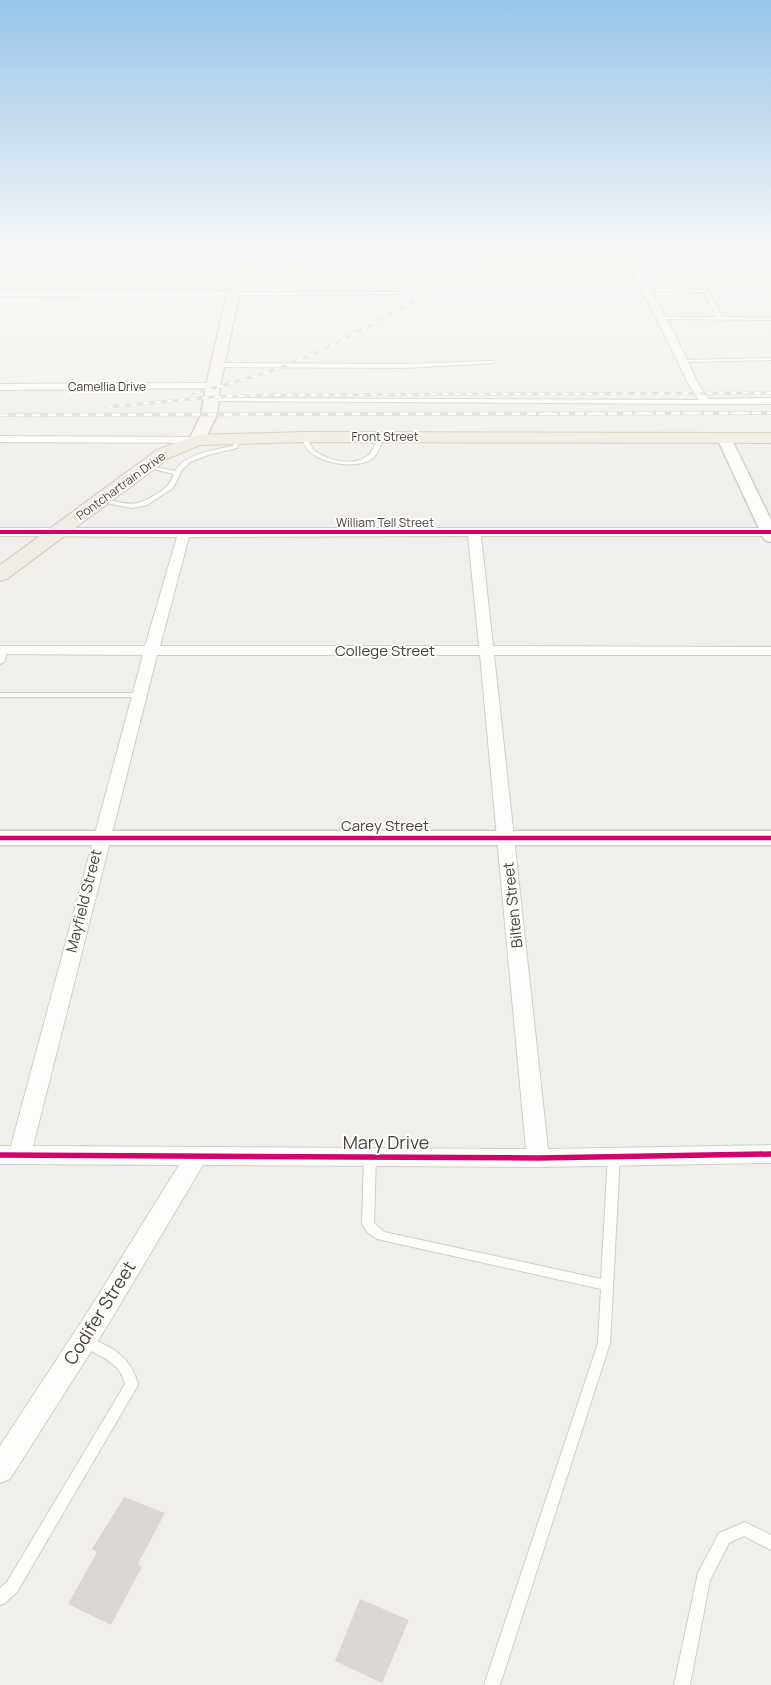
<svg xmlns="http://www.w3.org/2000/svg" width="771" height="1685" viewBox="0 0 771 1685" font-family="Manrope,sans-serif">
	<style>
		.building { fill: #dbd8d4 }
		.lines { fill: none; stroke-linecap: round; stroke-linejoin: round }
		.service-casing { stroke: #cfcdc9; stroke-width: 2 }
		.minor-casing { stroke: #cfcdc9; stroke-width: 2 }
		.tertiary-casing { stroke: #cfcdc9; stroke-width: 3 }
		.secondary-casing { stroke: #d0ccc3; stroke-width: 3 }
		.primary-casing { stroke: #d3caba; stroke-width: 2 }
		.service { fill: #fdfdfc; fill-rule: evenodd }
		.minor { fill: #fdfdfc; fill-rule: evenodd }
		.tertiary { fill: #fdfdfc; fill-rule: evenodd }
		.secondary { fill: #f7f5ef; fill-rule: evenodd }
		.primary { fill: #f1ece4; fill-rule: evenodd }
		.rail-far1-casing { stroke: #d9d9d8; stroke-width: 3 }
		.rail-casing { stroke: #d9d9d8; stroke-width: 4 }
		.rail-far1 { stroke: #fff; stroke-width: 2; stroke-dasharray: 6; stroke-linecap: butt }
		.rail { stroke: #fff; stroke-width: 2.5; stroke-dasharray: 8; stroke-linecap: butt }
		.cycleway-far2-casing { stroke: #fff; stroke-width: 6 }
		.cycleway-far1-casing { stroke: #fff; stroke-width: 8 }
		.cycleway-casing { stroke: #fff; stroke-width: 9 }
		.cycleway-far2 { stroke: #d6006c; stroke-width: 4 }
		.cycleway-far1 { stroke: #d6006c; stroke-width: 4.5 }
		.cycleway { stroke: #d6006c; stroke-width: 5.5 }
		.labels { text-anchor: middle; stroke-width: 4; stroke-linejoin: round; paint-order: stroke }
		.far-street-label { font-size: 12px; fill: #474138; stroke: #fff }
		.street-label { font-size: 15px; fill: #474138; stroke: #fff }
		.near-street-label { font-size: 18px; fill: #474138; stroke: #fff }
	</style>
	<rect width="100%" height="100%" fill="#f1efec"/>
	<!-- building -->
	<path class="building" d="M124,1497L165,1513L138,1564L142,1567L111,1625L68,1604L97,1552L92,1549Z
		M360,1599L409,1620L382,1683L335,1661Z"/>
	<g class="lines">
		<!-- service casing -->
		<g class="service-casing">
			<path id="service" d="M251,259L300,264L302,265L287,283L285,282L297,266L250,261Z
				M488,267H634L636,268L634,269H488L398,294L233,295L231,294L233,293L398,292Z
				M646,289L703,290L709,292L722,317L771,318V320L659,319V317H717L705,294L701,292L644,291Z
				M771,358V360L682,362L680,361L682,360Z
				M492,361H494V363L404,368L219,367L216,365L219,363L404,364Z
				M211,398L706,400L709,402L706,404L209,401V399Z
				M381,435L384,437C381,445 379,452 373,458C358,470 322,464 309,451C305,448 304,442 302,437L307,436C309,440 310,446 314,450C327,461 355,467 369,455C375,449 375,440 381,435Z
				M239,436L242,438L237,448L208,455L190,462L182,470L173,488L147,505L132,508L101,502L98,500L101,498C125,503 133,509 155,495C167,487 168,487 174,474L145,467V465L175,471C186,453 214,450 233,446L236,438Z
				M1,648H4L8,650L4,662L0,664V651Z
				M0,693H138L142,695L138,697H0Z
				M614,1152L618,1153L620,1156L610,1343L500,1685H484L598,1343L601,1289L377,1239L367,1232L362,1224L364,1157L366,1154L370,1153L374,1154L376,1157L374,1223L384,1232L601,1279L608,1156L610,1153Z
				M85,1336C111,1346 132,1357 138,1385L17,1592L5,1603L0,1605V1588L7,1582L125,1384C121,1366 107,1359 91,1351C86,1349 81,1348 79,1342L81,1338Z
				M745,1522L771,1535V1550L744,1536L729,1543L710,1580L690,1685H674L698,1573L719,1533Z"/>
		</g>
		<!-- minor casing -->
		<g class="minor-casing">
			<path id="minor" d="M634,265L638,268L672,329L699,385L709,399L771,398V404H702L689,385L662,329L630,268Z
				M0,290L233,291L237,294L233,297L0,296Z
				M213,383L217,384L218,386L217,388L0,390V384Z
				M0,436L197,437L203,440L197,443L0,442Z
				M0,528H771V536H481L493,646L771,647V655H494L548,1149L771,1145V1163L538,1167L203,1165L109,1323L10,1479L0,1483V1446L91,1307L179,1165L0,1164V1146H11L143,655L0,654V646H145L177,537L0,536ZM468,536L479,646H160L189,537ZM157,655H480L526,1149L33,1146Z"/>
		</g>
		<!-- tertiary casing -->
		<g class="tertiary-casing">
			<path id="tertiary" d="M724,434L729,435L731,438L771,520V542L765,540L763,537L717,438L719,435Z
				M0,831H771V845H0Z"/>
		</g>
		<!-- secondary casing -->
		<g class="secondary-casing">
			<path id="secondary" d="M250,254H263L255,263L239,294L220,386L217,415L203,443H191L189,440L201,415L206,386L227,294L244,261Z"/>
		</g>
		<!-- primary casing -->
		<g class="primary-casing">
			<path id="primary" d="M305,432L771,433V443L305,442L200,445L169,458L7,579L0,581V565L157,450L197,435Z"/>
		</g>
		<!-- service -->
		<use href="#service" class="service"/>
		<!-- minor -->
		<use href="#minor" class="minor"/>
		<!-- tertiary -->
		<use href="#tertiary" class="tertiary"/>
		<!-- secondary -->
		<use href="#secondary" class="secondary"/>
		<!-- primary -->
		<use href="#primary" class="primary"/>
		<!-- rail-far1 casing -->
		<g class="rail-far1-casing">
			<path id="rail-far1" d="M194,393C230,384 266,374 300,360C342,342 381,319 420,298
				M107,407L212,397L271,395L771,393
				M527,414L771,413"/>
		</g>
		<!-- rail casing -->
		<g class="rail-casing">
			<path id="rail" d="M0,415L771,413"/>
		</g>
		<!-- rail-far1 -->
		<use href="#rail-far1" class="rail-far1"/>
		<!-- rail -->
		<use href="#rail" class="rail"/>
		<!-- cycleway-far2 casing -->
		<g class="cycleway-far2-casing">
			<path id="cycleway-far2" d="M0,532H771"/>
		</g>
		<!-- cycleway-far1 casing -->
		<g class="cycleway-far1-casing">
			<path id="cycleway-far1" d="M0,838H771"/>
		</g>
		<!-- cycleway casing -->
		<g class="cycleway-casing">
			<path id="cycleway" d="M0,1155L538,1158L771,1154"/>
		</g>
		<!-- cycleway-far2 -->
		<use href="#cycleway-far2" class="cycleway-far2"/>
		<!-- cycleway-far1 -->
		<use href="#cycleway-far1" class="cycleway-far1"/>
		<!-- cycleway -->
		<use href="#cycleway" class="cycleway"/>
	</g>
	<!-- sky -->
	<linearGradient id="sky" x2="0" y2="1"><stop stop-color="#97c4ea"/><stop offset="0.52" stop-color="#f9f8f6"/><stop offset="1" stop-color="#f9f8f6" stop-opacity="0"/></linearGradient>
	<rect width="771" height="490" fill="url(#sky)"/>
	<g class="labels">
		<!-- far-street labels -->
		<g class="far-street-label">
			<text x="107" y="391">Camellia Drive</text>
			<text x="385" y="441">Front Street</text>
			<text transform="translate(121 486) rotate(-36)" y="4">Pontchartrain Drive</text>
			<text x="385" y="527">William Tell Street</text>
		</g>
		<!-- street labels -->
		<g class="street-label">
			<text x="385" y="656">College Street</text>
			<text x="385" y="831">Carey Street</text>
			<text transform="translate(84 901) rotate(-76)" y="5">Mayfield Street</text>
			<text transform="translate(513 905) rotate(-96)" y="5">Bilten Street</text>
		</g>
		<!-- near-street labels -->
		<g class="near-street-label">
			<text x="386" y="1149">Mary Drive</text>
			<text transform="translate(100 1313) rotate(-58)" y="6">Codifer Street</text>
		</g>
	</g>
</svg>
